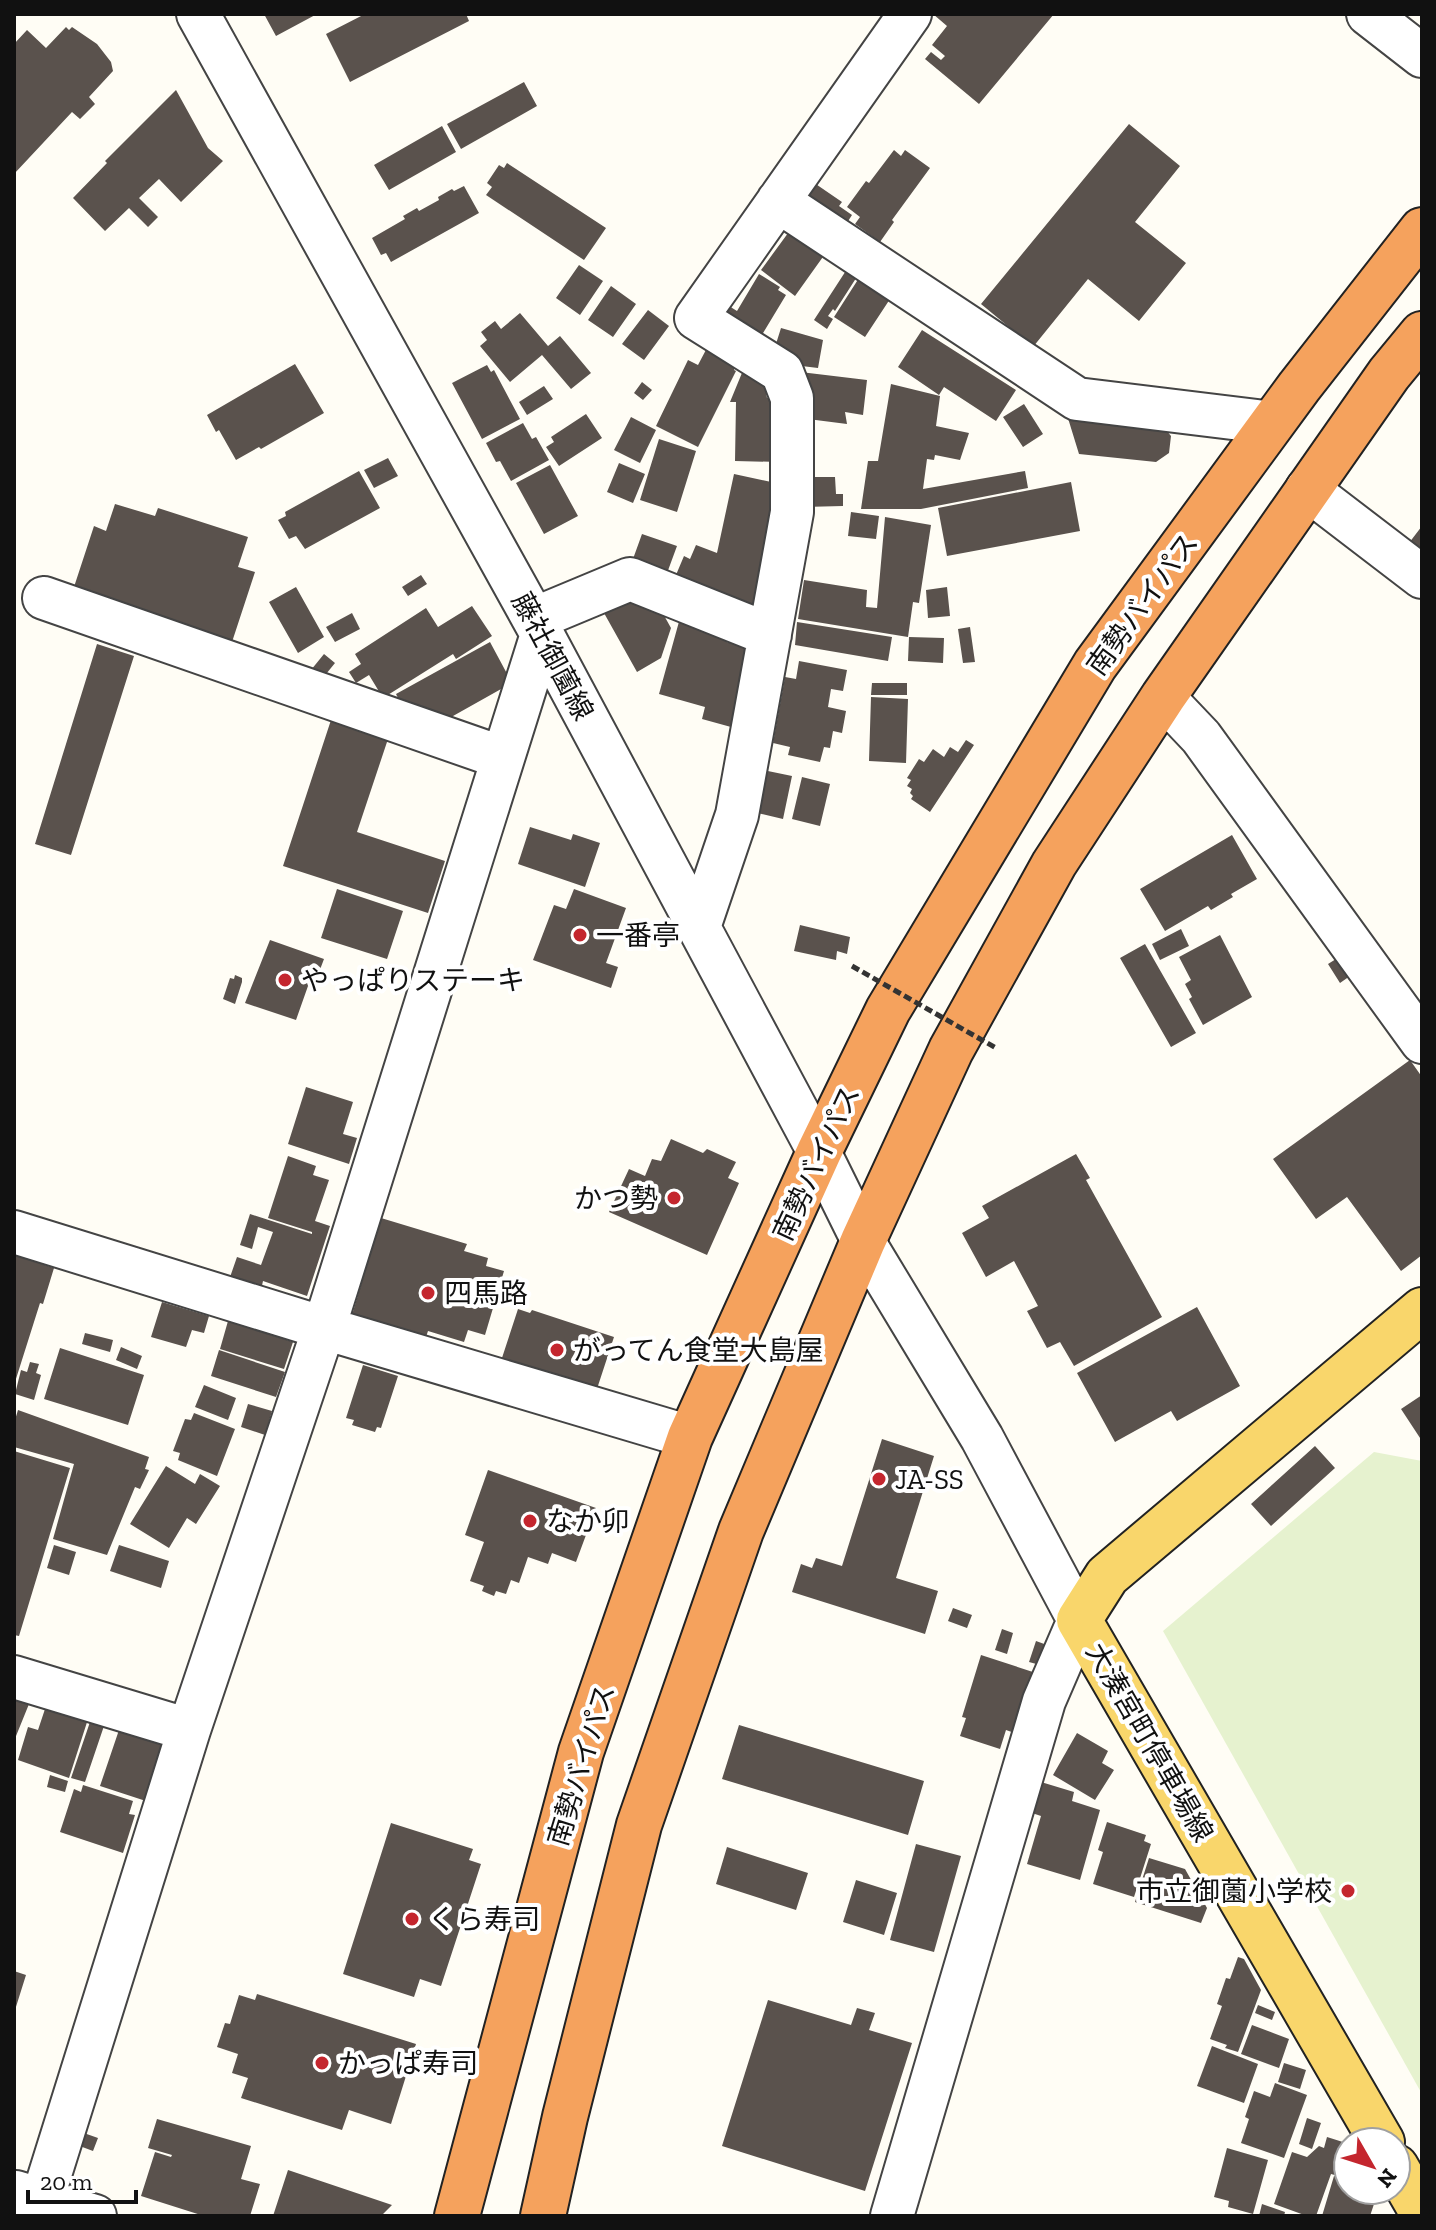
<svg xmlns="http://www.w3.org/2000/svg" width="1436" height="2230" viewBox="0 0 1436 2230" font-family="'Zilla Slab','Noto Sans JP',serif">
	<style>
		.pitch { fill: #e6f2cf }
		.building { fill: #5a524d }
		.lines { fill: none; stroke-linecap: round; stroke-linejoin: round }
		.minor-casing { stroke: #444; stroke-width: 46 }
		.major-casing { stroke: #222; stroke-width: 48 }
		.highway-casing { stroke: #222; stroke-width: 48 }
		.minor { stroke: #fff; stroke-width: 42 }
		.major { stroke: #f9d66b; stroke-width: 44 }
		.highway { stroke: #f5a25d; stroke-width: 44 }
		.path-bridge { stroke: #333; stroke-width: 5; stroke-dasharray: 8 4; stroke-linecap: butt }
		.poi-dot { fill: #c4262e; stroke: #fff; stroke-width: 3 }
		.labels { text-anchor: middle; stroke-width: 8; stroke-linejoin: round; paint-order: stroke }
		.street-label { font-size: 28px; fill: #111; stroke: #fff }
		.poi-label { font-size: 28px; fill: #111; stroke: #fff; text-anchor: start }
	</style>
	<rect width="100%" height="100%" fill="#fffdf5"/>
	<!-- pitch -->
	<path class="pitch" d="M1374,1452L1422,1461V2094L1163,1631Z"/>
	<!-- building -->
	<path class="building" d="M264,14H317L276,36Z
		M365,14H466L469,21L350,82L326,34Z
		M933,14H1054L979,104L925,59L931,52L941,60L945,56L932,45L947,26Z
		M66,27L69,30L72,27L97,44L111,62L113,71L89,97L95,104L80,119L72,112L14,174V44L27,30L46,48Z
		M524,82L537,106L461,149L447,124Z
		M176,90L208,148L223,161L181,202L159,179L139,198L158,217L148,227L129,208L105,231L73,198L107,163L105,161Z
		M1129,124L1180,166L1135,222L1186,263L1139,321L1088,279L1033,347L981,304Z
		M442,126L456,152L389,190L374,165Z
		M894,150L901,156L905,150L930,168L892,220L894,222L880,242L855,224L860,217L847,207L866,181L869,183Z
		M507,163L606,228L584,260L486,195L492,187L487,183L499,165L504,168Z
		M807,178L842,202L839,206L852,215L843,229L791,203Z
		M464,186L479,213L391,262L386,253L381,255L372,238L405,219L403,216L417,208L419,211L439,200L438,197L452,189L454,191Z
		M791,229L825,254L795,296L761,270Z
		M579,265L603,281L580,315L556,298Z
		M849,266L860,272L835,311L833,309L828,316L833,319L827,329L814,320Z
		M759,274L780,287L778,290L786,295L760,338L775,347L781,328L823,340L818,368L777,363L718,323L729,306L737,311Z
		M859,278L890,299L865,337L834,317Z
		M611,286L636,304L613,337L588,320Z
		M648,310L669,326L644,360L622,344Z
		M520,313L548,346L560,336L591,373L571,389L542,355L510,382L480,346L487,340L481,332L495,321L501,329Z
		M922,330L1016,390L996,421L944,387L939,395L898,367Z
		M708,346L737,363L734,370L736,371L698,447L656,426L688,360L698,365Z
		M295,364L324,413L261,449L259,447L236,460L219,430L216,432L207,415Z
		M487,365L491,372L494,370L520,419L482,439L452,383Z
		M744,368L764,380L767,398H776L780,462L735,461L736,402H730Z
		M792,371L867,380L863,415L845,412L847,424L800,418Z
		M642,382L652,390L643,400L634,393Z
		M891,384L940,396L936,426L969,433L960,460L935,455L934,460L927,459L923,489L1025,471L1028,488L921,509H861L868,461H878Z
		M544,386L553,399L527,415L519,402Z
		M1024,404L1043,434L1023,447L1003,417Z
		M586,414L602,438L559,466L546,447L554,442L551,437Z
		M1067,415L1162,425L1171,436L1169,453L1156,462L1079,454Z
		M631,417L656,430L640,463L614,450Z
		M523,423L532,439L536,437L549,460L511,481L500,461L496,462L486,443Z
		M659,439L696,451L677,512L640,500Z
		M388,458L398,476L374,488L364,470Z
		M619,463L645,474L633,503L607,492Z
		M550,465L578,516L544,534L516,483Z
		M359,471L380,508L305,549L296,536L289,539L278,520L286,516L285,512Z
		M734,474L785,485L771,558L751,617L673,582L684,556L690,559L696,545L717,553Z
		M803,477H835L836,494H843V506L803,507Z
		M1071,482L1080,531L947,556L938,508Z
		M115,504L155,516L158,508L248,537L238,567L255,572L232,642L73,590L94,526L106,531Z
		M851,512L879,516L876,539L848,536Z
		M885,517L931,525L919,603L913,602L908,637L798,619L804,580L867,590L866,607L877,608Z
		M1422,526V552L1409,543Z
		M642,534L677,546L663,584L629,570Z
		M421,575L427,584L408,596L402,587Z
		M296,587L324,637L298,653L269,602Z
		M947,587L950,616L928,618L926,590Z
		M638,595L656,601L671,628L661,658L637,672L604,613Z
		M472,606L492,636L456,659L453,654L383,698L369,675L356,683L349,672L361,664L355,654L426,608L438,627Z
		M352,613L360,629L335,642L326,627Z
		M680,618L730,632L727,642L753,650L731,727L702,719L705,707L659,694Z
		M797,622L892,637L888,661L795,645Z
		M970,627L975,662L963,663L958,629Z
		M909,637L944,638L943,663L908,661Z
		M490,642L512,683L437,725L407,716L396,694Z
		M97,644L134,656L71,855L35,844Z
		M324,654L335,663L322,679L311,670Z
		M799,661L847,670L843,691L831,689L828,707L846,711L842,733L833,731L830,748L824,747L820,762L788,755L790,747L773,743L785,677L796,679Z
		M872,683H907V695H871Z
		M871,697L908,699L906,763L869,761Z
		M331,720L388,739L357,832L445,861L428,913L283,866Z
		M966,740L974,745L930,812L911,799L913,796L910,793L912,789L907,786L911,780L907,778L919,759L924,762L933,749L944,757L950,747L958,752Z
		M763,770L792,776L783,819L753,812Z
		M802,777L830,784L820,826L792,819Z
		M530,827L571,840L573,834L600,843L585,887L518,864Z
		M1232,835L1257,879L1231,894L1233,897L1211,910L1208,906L1165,931L1140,889Z
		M337,889L403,911L387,959L321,938Z
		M574,889L626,908L606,963L618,967L611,988L533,960L554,905L566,909Z
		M800,925L850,937L847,954L837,951L836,960L794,951Z
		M1181,929L1189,946L1160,960L1152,944Z
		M1220,935L1252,997L1203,1025L1189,999L1192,997L1185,984L1191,980L1179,957Z
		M270,940L324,959L313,988L308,986L296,1020L245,1003Z
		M1145,944L1196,1033L1171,1047L1120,958Z
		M1336,959L1350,976L1340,983L1328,964Z
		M235,975L242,978V982L235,1004L223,999L230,978L234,979Z
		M1410,1060L1422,1077V1255L1401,1271L1347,1197L1316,1219L1273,1159Z
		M306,1087L353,1102L343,1134L357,1138L349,1164L288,1144Z
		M671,1139L703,1153L707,1149L736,1162L728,1178L739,1183L707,1255L609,1212L629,1169L645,1176L652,1159L661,1161Z
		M1076,1154L1090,1178L1086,1180L1162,1317L1074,1366L1060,1342L1047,1348L1027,1311L1038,1306L1014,1261L986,1277L962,1233L989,1218L982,1206Z
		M288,1156L316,1166L313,1175L329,1180L315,1221L330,1226L307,1296L263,1281L261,1290L229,1280L237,1257L261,1265L273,1232L258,1227L252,1249L240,1245L250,1214L312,1234V1232L268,1218Z
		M381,1218L467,1244L464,1251L488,1258L486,1266L504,1271L485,1335L468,1330L464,1342L428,1331L426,1337L352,1315Z
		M14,1255L54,1268L43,1304L40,1303L15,1382Z
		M162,1302L209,1316L204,1333L192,1330L186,1347L151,1337Z
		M1197,1307L1240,1386L1177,1421L1171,1411L1115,1442L1077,1373Z
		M518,1309L530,1313L532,1310L614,1337L593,1401L500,1364Z
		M228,1321L293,1342L284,1369L220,1349Z
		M85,1333L113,1340L110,1352L82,1344Z
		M121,1347L142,1356L137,1369L116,1360Z
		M60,1348L144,1375L128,1425L44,1399Z
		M219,1350L285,1372L276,1397L211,1376Z
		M30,1362L39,1364L36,1373L41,1375L34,1400L15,1394L21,1370L27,1372Z
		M363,1365L398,1376L381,1428L377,1427L375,1432L352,1425L354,1420L346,1418Z
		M204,1385L236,1398L228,1420L195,1407Z
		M1422,1395V1441L1401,1409Z
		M248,1404L272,1411L265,1435L241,1427Z
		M18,1410L149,1457L145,1469L149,1470L140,1489L135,1487L107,1555L53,1539L74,1464L14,1447V1423Z
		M194,1413L235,1429L217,1476L178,1460L180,1453L173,1451L185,1419L191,1420Z
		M882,1439L934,1456L896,1578L938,1591L925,1634L792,1592L801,1564L812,1568L816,1558L842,1566Z
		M1315,1446L1335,1468L1271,1526L1251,1504Z
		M14,1451L70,1468L19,1636L14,1635Z
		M166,1466L195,1484L200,1474L220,1486L196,1524L187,1518L169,1548L130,1524Z
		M488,1470L596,1508L576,1562L552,1553L548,1564L528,1557L519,1583L511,1580L506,1594L496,1591L494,1596L482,1591L484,1586L470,1581L484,1542L465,1535Z
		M54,1545L76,1552L69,1575L47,1568Z
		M119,1545L169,1561L161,1588L110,1571Z
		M953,1608L972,1615L967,1628L948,1621Z
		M1002,1629L1013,1633L1007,1654L995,1650Z
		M1036,1641L1047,1645L1040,1665L1029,1662Z
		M981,1655L1039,1674L1020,1735L1006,1730L1000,1749L960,1736L966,1718L962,1717Z
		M14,1698L29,1704L14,1741Z
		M47,1703L89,1716L69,1778L18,1760L28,1727L38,1730Z
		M91,1719L105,1723L85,1782L71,1778Z
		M739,1725L924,1781L908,1835L722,1779Z
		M120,1727L172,1745L152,1803L100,1786Z
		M1077,1733L1108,1751L1102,1763L1114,1770L1095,1800L1053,1775Z
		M50,1775L68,1781L65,1792L47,1787Z
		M1041,1782L1074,1792L1072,1801L1100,1810L1080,1880L1027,1864L1041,1816L1032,1813Z
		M83,1785L133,1801L129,1814L135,1815L123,1853L60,1832L74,1789L81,1792Z
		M1107,1822L1146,1835L1144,1841L1151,1844L1134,1897L1093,1884L1103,1852L1098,1850Z
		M391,1823L473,1849L469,1860L481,1864L441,1986L420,1979L414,1997L343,1974Z
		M916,1844L961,1856L934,1952L890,1940Z
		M727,1847L808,1873L796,1910L716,1884Z
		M1149,1858L1185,1869L1207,1908L1201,1923L1135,1902Z
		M856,1880L897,1893L884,1935L843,1922Z
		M1238,1957L1244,1959L1261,1990L1238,2052L1225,2048L1227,2045L1210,2039L1222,2006L1217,2004L1226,1978L1230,1979Z
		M14,1971L26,1975L15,2010H14Z
		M257,1994L416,2044L391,2124L349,2110L342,2130L241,2098L248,2078L232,2073L238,2054L217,2047L225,2023L230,2024L239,1995L255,2000Z
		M768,2000L851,2025L857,2008L875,2013L869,2030L912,2043L865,2191L722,2146Z
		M1258,2005L1275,2012L1272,2020L1255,2013Z
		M1252,2025L1289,2039L1279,2068L1241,2054Z
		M1212,2046L1258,2064L1244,2103L1197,2086Z
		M1284,2063L1306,2070L1300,2089L1278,2082Z
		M1275,2083L1307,2095L1284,2158L1241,2143L1249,2119L1245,2117L1254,2091L1270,2097Z
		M1307,2118L1321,2123L1312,2149L1299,2144Z
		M157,2119L251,2146L241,2179L260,2184L250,2216H204L141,2196L155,2152L171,2157L172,2155L148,2148Z
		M81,2132L98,2138L93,2151L77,2145Z
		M1327,2137L1346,2143L1344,2149L1348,2150V2158L1342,2177L1331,2174L1316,2216H1307L1274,2204L1292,2152L1307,2157L1319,2146L1324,2148Z
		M1227,2148L1268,2160L1253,2214L1228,2207L1229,2201L1214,2197Z
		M288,2170L392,2205L381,2216H273Z
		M1334,2176L1348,2181V2190H1374L1377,2195L1370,2216H1322Z
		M1262,2204L1285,2212L1284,2216H1259Z"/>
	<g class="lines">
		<!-- minor casing -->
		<g class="minor-casing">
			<path id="minor" d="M198,14L542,634L819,1152L863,1241L982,1438L1079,1620L1044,1701L892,2216
				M1368,14L1422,56
				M778,201L1077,399L1273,423
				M1307,489L1422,577
				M44,598L503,758
				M534,619L630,579L770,635
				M1163,697L1201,737L1422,1042
				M699,927L737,815L792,512V398L782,372L696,318L910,14
				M14,1232L324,1328L690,1437
				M14,1677L189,1730
				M16,2192L95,2216
				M40,2216L42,2200L189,1730L324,1328L542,634"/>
		</g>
		<!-- major casing -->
		<g class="major-casing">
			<path id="major" d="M1382,2142L1079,1620L1107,1576L1422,1310
				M1396,2167L1422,2212"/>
		</g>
		<!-- highway casing -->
		<g class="highway-casing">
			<path id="highway" d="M457,2216L581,1752L690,1437L819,1152L888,1010L1095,665L1299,387L1422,230
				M543,2216L565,2117L639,1825L741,1531L863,1241L951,1050L1054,864L1163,697L1389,374L1422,334"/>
		</g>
		<!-- minor -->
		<use href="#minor" class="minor"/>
		<!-- major -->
		<use href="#major" class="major"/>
		<!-- highway -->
		<use href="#highway" class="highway"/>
		<!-- path-bridge -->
		<path class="path-bridge" d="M852,966L996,1048"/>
	</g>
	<!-- markers -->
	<g class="poi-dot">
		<circle cx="580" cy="935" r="8"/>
		<circle cx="285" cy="980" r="8"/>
		<circle cx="674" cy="1198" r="8"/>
		<circle cx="428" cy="1293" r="8"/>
		<circle cx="557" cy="1350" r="8"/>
		<circle cx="879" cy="1479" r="8"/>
		<circle cx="530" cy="1521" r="8"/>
		<circle cx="1348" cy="1891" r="8"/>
		<circle cx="412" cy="1919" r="8"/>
		<circle cx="322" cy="2063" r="8"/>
	</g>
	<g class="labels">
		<!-- street labels -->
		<g class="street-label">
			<text transform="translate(1142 604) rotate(-54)" y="10">南勢バイパス</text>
			<text transform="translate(553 656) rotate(62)" y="10">藤社御薗線</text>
			<text transform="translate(816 1163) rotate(-65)" y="10">南勢バイパス</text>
			<text transform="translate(1150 1742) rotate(60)" y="10">大湊宮町停車場線</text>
			<text transform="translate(581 1765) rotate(-73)" y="10">南勢バイパス</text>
		</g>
		<!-- poi labels -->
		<g class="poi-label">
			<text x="596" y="945">一番亭</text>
			<text x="301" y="990">やっぱりステーキ</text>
			<text x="658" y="1208" text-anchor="end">かつ勢</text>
			<text x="444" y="1303">四馬路</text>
			<text x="573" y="1360">がってん食堂大島屋</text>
			<text x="895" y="1489">JA-SS</text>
			<text x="546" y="1531">なか卯</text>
			<text x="1332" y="1901" text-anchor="end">市立御薗小学校</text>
			<text x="428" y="1929">くら寿司</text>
			<text x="338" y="2073">かっぱ寿司</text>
		</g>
	</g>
	<!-- border -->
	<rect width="1436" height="2230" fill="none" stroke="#111111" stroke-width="32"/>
	<!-- north arrow -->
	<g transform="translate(1372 2166) rotate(129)"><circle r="38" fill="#ffffff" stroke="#a0a0a0" stroke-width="2"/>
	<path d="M0-6L14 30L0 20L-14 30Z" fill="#c4262e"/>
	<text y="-12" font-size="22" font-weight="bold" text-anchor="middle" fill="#111111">N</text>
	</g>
	<!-- scale -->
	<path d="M28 2190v12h108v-12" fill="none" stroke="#111111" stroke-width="4"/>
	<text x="40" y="2190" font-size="24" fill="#111111" stroke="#ffffff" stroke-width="6" paint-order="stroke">20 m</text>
</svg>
